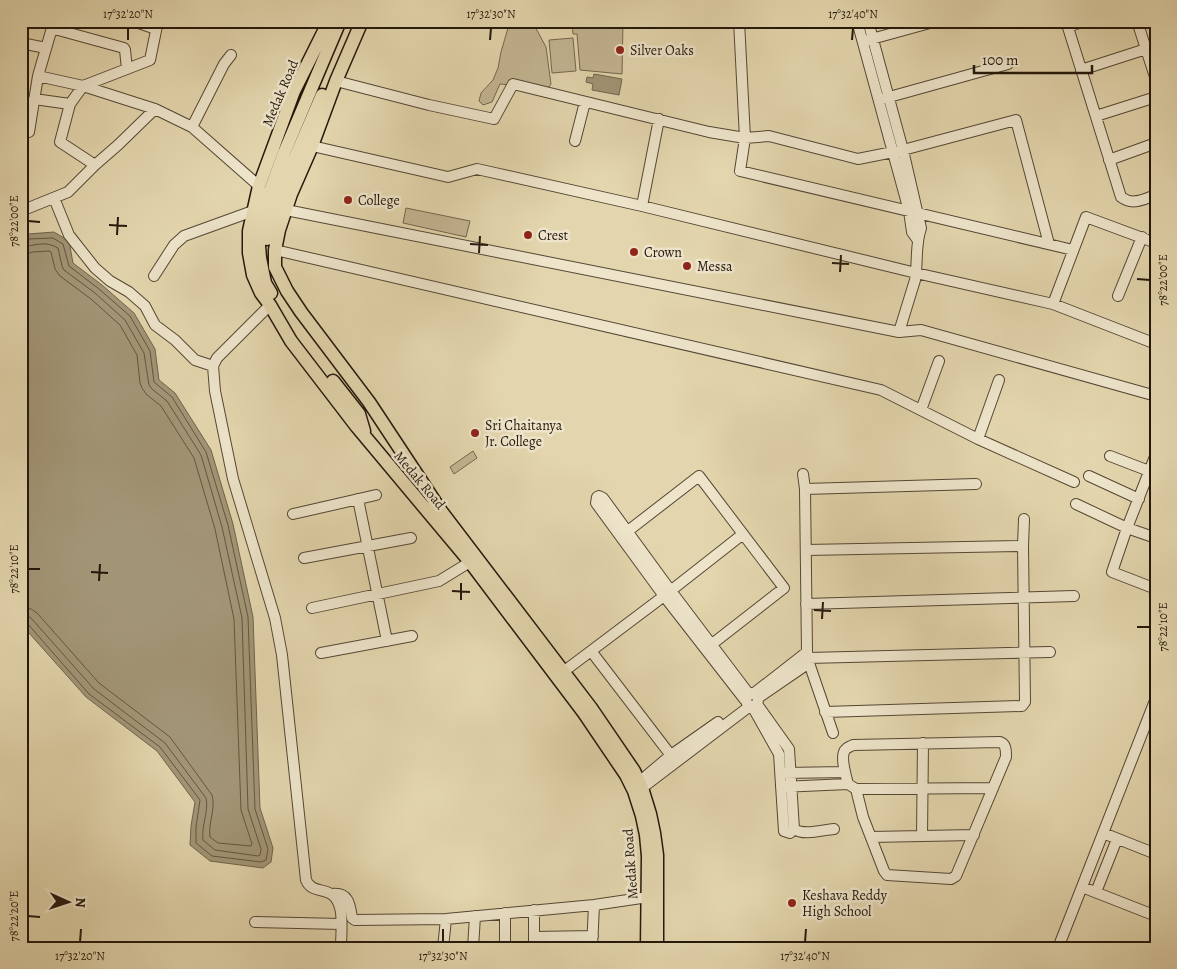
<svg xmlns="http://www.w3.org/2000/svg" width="1177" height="969" viewBox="0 0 1177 969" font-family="Alegreya,serif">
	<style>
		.green { fill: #c3b592; stroke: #74664f }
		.water { fill: #a29576; stroke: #70634c }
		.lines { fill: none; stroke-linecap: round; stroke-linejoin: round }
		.shore { stroke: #635641; stroke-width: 1 }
		.minor-casing { stroke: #544734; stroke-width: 12 }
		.major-casing { stroke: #24180c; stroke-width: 15 }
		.minor { stroke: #ede4ca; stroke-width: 10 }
		.major { stroke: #e3d5ad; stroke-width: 12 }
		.ticks { fill: none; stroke: #24180c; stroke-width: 2 }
		.poi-dot { fill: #8f2418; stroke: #ede4ca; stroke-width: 2 }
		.labels { text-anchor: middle; stroke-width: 5; stroke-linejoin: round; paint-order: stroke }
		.poi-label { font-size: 14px; fill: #24180c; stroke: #ede4ca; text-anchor: start }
		.street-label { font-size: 14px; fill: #24180c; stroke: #ede4ca }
		.neatline { fill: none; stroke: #24180c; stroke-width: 2 }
		.ticks-label { font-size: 12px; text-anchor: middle; fill: #24180c }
	</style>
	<rect width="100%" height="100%" fill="#e3d5ad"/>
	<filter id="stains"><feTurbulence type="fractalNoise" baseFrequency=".004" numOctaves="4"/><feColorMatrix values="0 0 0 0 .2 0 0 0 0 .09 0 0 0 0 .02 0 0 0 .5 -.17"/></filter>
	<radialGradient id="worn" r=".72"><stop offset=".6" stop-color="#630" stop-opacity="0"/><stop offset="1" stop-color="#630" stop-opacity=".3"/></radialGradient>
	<!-- green -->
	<path class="green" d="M510,21H532L546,47L551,84L549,87L546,88L500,84L492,102L483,105L479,101L481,93L493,80L498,68L501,52Z
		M572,21H623L622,74L580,70L577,34H573Z
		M573,38L576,71L552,73L549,40Z
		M406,208L470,221L466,237L403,223Z
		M473,451L477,458L454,474L450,467Z"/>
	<!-- water -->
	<path class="water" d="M594,74L622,79L619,95L592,90L593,84L586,82L587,77L593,78Z
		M54,232L69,241L73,263L102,285L134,313L155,349L159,380L175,393L211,450L233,524L253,617L260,808L273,848L271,862L263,868L210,861L190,845L191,826L195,802L157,751L86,697L21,624V237L28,234Z"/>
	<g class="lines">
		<!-- shore -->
		<path class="shore" d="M21,241L29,239L53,238L63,244L69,266L99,289L130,316L150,351L154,382L172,397L206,452L228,525L248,617L255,809L268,849L266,860L261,862L212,856L196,843V827L200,800L160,747L89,694L27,623L21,621
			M21,247C34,246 45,240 58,248L62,266L64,270L95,293L125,320L144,353L149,385L152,389L167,401L201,455L222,527L242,618L248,809L261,849L260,855L258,856L215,850L203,840C201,826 209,812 206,798L165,743L94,689L31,618L26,615L21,614
			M21,255L33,252L49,251L51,252L55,269L60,276L91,299L120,325L137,355L140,383L142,388L147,395L161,406L194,458L215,529L234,619L241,810L252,844L251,846L218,843L210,837C208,823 216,809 212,795L170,737L99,683L37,613L31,609L21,607"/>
		<!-- minor casing -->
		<g class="minor-casing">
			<path id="minor" d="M133,21L156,29
				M739,21L745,138L740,171L1073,250
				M857,21L909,211L912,232L917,239
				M868,21L903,150L921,228C915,245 918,263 915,280L899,332
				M1066,21L1121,197C1133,206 1143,199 1156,195
				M1137,21L1156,80
				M1068,27L1084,21
				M51,28L124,48L125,50L127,69
				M868,40L937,21
				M21,43L46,48
				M1081,70L1146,49
				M38,76L83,86L155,109L192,127L259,186
				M336,81L429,105L494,119L513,84L709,132L745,138L769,136L858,159L903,150L1016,120L1049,244
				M34,99L70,104
				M882,99L1008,64
				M1096,116L1156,97
				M192,127L224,64L231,55
				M29,132L38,76L54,21
				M575,141L585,102
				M312,146L448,177L477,169L642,206L916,273L1053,304L1156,344
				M1109,160L1156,143
				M95,165L60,142L70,104L83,86L150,60L158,21
				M54,198L69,235L95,268L110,281L129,292L145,306L155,325L175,340L195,360L213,366
				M642,206L659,119
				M286,210L899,332L921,330L1156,396
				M21,211L68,192L95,165L118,145L155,109
				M275,250L881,390L978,439L1074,482
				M154,276L174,245L184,236L253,211
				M1118,296L1142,237
				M1053,304L1086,217L1156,243
				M270,305L217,358L213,366L215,391L233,479L275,618L282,655L306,880C313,897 334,883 340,908C343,916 341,938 341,948
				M921,410L939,361
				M978,439L999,380
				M1156,454L1127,528L1112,572L1156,589
				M1110,456L1149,471
				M803,474L805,489L807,652L809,663L833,733
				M1089,476L1139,499
				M805,489L976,484
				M358,499L387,641
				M1076,504L1127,528L1156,538
				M293,514L376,495
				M624,534L699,476L784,588L707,648
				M806,550L1023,546
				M304,558L411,538
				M806,604L1074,596
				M312,608L439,581L470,562
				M321,653L412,636
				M808,658L1050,652
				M563,672L591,651
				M753,694L807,652
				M758,698L809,663
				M745,700L664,596L596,503L597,497L599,496L603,498L668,587L749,694
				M757,704L754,706L748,705L746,701V697L752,693L757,696L758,700L757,704L789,749L794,829
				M752,706L779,754L784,831L790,833L794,829
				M825,712L1022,706L1025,702L1023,546L1024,519
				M676,762L591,651L664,596L743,534
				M784,773L845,772
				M639,782L671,755L718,722
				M781,787L848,784L856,789L863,817L884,871L887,875L951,879L956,876L1006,757C1006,750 1006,744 1000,742L853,745C850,747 847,747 845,750C840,757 846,776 848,784
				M642,788L750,706
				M856,789L993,788
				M794,829C804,836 822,830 834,829
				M1103,833L1156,854
				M922,836L923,743
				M871,837L974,835
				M1082,887L1156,916
				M1096,892L1117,839
				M332,894C349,892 350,905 352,918L355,920L446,919L594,905L648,897
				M534,910V948
				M255,922L341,924
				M534,937L593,936
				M443,948L446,919
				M473,948L475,916
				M505,948V913
				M592,948L594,905
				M1058,948L1156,698
				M1151,948L1156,941"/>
		</g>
		<!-- major casing -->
		<g class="major-casing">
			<path id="major" d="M329,21L294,91L259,186L249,231V253L253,275L261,293L270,305L291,341L357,427L470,562L584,713L626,775L634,791L642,816L646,835L648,856L647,948
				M362,21L336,81L312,146L291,194L279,230L275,250V267L287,291L301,312L369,402L441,511L591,708L634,771L642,788L650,814L654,833L657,855V948
				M267,239V233L279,195L322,95
				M271,293L265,283L260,258L258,234L266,202L284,153L340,21
				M333,381L359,414L364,431"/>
		</g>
		<!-- minor -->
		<use href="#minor" class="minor"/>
		<!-- major -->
		<use href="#major" class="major"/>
	</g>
	<!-- ticks -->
	<path class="ticks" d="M128,40V28M490,40L491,28M852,40L853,28M28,221L40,222M109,225L127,226M117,235L118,217M470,244L488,245M479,253L480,236M832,263L849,264M840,272L841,255M1137,279L1150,280M28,569H40M91,572L108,573M99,581L100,564M452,591L470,592M461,600V583M814,610L831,611M822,619L823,602M1137,627H1150M28,916L40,917M80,942L81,929M443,942V929M805,942L806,929"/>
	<!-- markers -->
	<g class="poi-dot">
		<circle cx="620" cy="50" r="5"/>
		<circle cx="348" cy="200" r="5"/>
		<circle cx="528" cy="235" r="5"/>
		<circle cx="634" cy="252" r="5"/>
		<circle cx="687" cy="266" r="5"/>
		<circle cx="475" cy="433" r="5"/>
		<circle cx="792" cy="903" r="5"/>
	</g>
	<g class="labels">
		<!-- poi labels -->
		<g class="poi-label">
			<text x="630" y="55">Silver Oaks</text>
			<text x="358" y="205">College</text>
			<text x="538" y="240">Crest</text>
			<text x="644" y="257">Crown</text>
			<text x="697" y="271">Messa</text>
			<text x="485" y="430">Sri Chaitanya<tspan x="485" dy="16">Jr. College</tspan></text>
			<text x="802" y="900">Keshava Reddy<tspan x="802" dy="16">High School</tspan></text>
		</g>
		<!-- street labels -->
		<g class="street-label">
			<text transform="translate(280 93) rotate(-67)" y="5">Medak Road</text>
			<text transform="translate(420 480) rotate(50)" y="5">Medak Road</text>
			<text transform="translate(630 864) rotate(-94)" y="5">Medak Road</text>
		</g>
	</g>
	<!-- margin -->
	<rect width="1177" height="969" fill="none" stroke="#e3d5ad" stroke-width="55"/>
	<!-- north arrow -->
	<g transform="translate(68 902) rotate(93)" stroke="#ede4ca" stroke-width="4" paint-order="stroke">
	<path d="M0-4L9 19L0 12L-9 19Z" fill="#24180c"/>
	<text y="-8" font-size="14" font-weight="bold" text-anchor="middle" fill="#24180c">N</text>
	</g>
	<!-- scale -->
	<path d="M974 65v8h118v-8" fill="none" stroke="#24180c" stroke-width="2.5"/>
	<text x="982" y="65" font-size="15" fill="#24180c" stroke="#ede4ca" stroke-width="4" paint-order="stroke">100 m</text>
	<rect x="28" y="28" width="1122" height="914" class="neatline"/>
	<g class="ticks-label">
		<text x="128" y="18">17°32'20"N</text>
		<text x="491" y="18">17°32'30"N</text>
		<text x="853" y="18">17°32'40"N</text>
		<text transform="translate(14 221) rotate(-90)" y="4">78°22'00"E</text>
		<text transform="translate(1163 280) rotate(-90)" y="4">78°22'00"E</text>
		<text transform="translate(14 569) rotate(-90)" y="4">78°22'10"E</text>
		<text transform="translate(1163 627) rotate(-90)" y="4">78°22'10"E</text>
		<text transform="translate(14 916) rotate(-90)" y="4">78°22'20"E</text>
		<text x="80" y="960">17°32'20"N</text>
		<text x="443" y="960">17°32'30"N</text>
		<text x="805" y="960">17°32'40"N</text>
	</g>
	<rect width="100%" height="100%" filter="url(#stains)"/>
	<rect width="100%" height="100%" fill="url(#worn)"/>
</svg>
